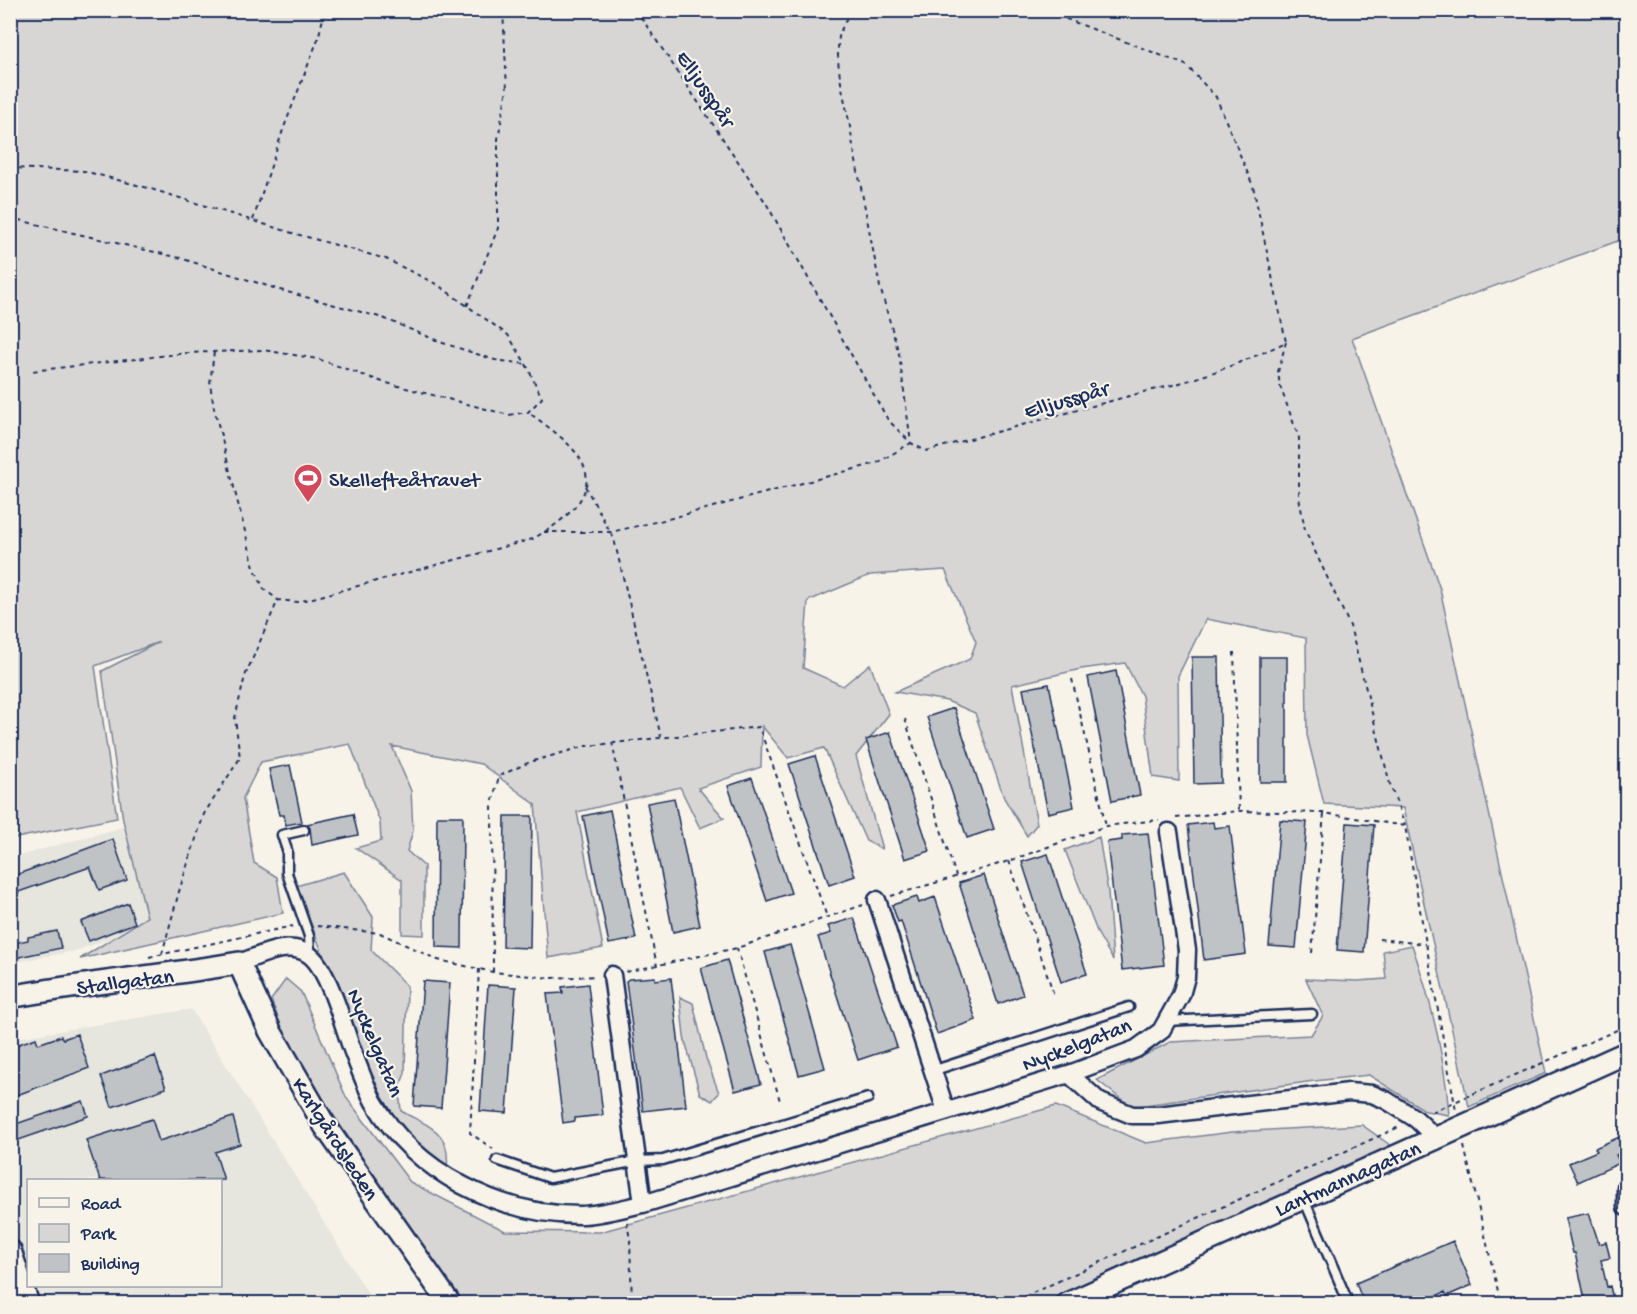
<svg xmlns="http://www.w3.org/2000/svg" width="1637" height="1314" viewBox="0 0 1637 1314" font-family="'Gochi Hand',sans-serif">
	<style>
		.built { fill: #e6e5de; fill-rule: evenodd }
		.green { fill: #d7d6d4; stroke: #798299; stroke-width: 1.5 }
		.building { fill: #c0c3c5; stroke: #1b2f5e; stroke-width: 1.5 }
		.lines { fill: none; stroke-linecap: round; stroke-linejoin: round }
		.service-casing { stroke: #1b2f5e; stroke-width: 13 }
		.minor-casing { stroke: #1b2f5e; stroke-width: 21 }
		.tertiary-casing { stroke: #1b2f5e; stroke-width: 26 }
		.path { stroke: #1b2f5e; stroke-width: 2; stroke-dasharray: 4.5 4.5; stroke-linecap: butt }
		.service { stroke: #f7f3e8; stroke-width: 8 }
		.minor { stroke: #f7f3e8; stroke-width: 16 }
		.tertiary { stroke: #f7f3e8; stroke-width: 21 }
		.labels { text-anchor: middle; stroke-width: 4.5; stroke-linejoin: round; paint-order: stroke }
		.street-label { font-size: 22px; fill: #1b2f5e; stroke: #f7f3e8 }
		.poi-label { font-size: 22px; fill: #1b2f5e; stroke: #f7f3e8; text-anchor: start }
	</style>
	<rect width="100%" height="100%" fill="#f7f3e8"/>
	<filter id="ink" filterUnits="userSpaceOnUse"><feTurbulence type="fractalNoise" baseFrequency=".0167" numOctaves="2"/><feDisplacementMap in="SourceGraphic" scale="12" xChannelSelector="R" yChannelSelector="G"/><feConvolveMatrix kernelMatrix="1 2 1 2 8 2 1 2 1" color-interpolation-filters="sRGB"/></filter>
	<g filter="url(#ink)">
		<!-- built -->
		<path class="built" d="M123,827L154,923L75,951L11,963V858Z
			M191,1009L374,1303L11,1304V1039ZM28,1180H220V1286H28Z"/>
		<!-- green -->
		<path class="green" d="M11,11H1626V238L1352,338L1440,589L1546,1073L1469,1107L1403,808L1324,804L1307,735L1306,638L1206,619L1178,676L1179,781L1153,777L1142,696L1125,663L1081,669L1012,685L1037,824L1027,836L1004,798L975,713L947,701L895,692L970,659L976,642L945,570L870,575L808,601L803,668L843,686L870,664L889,714L856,756L882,849L866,841L824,748L788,758L762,726L761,767L698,788L724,818L700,828L680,787L577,812L603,948L548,958L535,804L481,764L392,746L411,791L413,831L407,851L424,866V935L402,934V880L356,848L381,841L380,822L350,744L261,762L243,798L254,863L277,877L283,913L80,959L147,917L123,820L102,671L159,642L95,666L117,818L11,839Z
			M1099,837L1108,892L1113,960L1098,934L1065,850Z
			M344,872L373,917L371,950L407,986L405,1073L399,1089L401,1111C431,1128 451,1130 447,1170L417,1147L379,1102L350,1023L296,886Z
			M1412,945C1431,1000 1445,1057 1449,1115L1426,1111L1369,1075L1314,1081L1131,1107L1097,1080L1170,1042L1311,1035L1323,1016L1306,979L1357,981L1386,979L1383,951Z
			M286,979L301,992L346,1097L410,1182L505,1231L600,1232L1056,1106L1146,1143L1232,1132L1362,1125L1390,1145L1376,1157L1049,1303H459L292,1053L271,1000Z
			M680,997L693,1003L706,1058L719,1093L712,1101L700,1094L684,1037Z"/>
		<!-- building -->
		<path class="building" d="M1192,657H1219L1221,783L1194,784Z
			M1260,657H1287V782H1260Z
			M1116,671L1140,795L1112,801L1088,677Z
			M1049,684L1074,807L1048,813L1023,689Z
			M954,708L994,829L967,838L927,717Z
			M890,732L930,851L905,859L866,740Z
			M815,756L855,876L829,885L789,764Z
			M290,765L302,822L286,825L284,815H279L269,769Z
			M752,778L791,893L767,901L728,786Z
			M674,798L700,926L673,932L647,803Z
			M610,810L636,939L609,944L583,816Z
			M353,814L358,835L312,845L310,828L307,824Z
			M437,816H463L462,948L436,947Z
			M505,816H532L530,948L503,947Z
			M1280,820L1307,822L1296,948L1269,946Z
			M1213,822L1214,828L1230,826L1246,954L1204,960L1188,825Z
			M1347,823L1374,825L1364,952L1337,950Z
			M1148,833L1164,965L1122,970L1107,842L1122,840V835Z
			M113,839L127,880L99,890L90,867L10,895V877Z
			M1048,854L1087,974L1061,982L1022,862Z
			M984,875L1023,995L998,1004L959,883Z
			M917,897L919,903L935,897L976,1020L937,1034L901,921L898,922L892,905Z
			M128,903L135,923L89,941L81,922Z
			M854,918L897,1047L858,1060L818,937L831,933L828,926Z
			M57,931L61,948L10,959V944L28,940V937Z
			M790,945L825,1068L799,1075L765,952Z
			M727,960L761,1084L735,1091L701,968Z
			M655,977V980L671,978L686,1106L643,1111L626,981L629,979Z
			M423,981L450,983L441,1108L414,1106Z
			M588,984L603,1115L575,1118V1121L563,1123L547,994L563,993L562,987Z
			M488,985L516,987L507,1113L480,1111Z
			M77,1034L89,1068L17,1095L14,1085L10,1087V1047L36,1038L38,1044L61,1036L63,1039Z
			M155,1056L166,1088L112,1107L101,1076Z
			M83,1101L88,1116L10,1143V1126Z
			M233,1117L240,1144L215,1152L224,1180H100L86,1140L152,1119L159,1141Z
			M1626,1134V1150L1616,1155L1620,1163L1578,1182L1569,1163L1597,1151L1595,1148Z
			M1589,1213L1599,1244L1606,1242L1610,1258L1601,1260L1607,1287L1610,1286L1614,1304H1586L1575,1253H1573L1565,1218Z
			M1453,1241L1472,1285L1447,1296L1445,1292L1418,1304H1364L1356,1283Z"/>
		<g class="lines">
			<!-- service casing -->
			<g class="service-casing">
				<path id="service" d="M304,830L282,835L287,850V873L309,936L310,954
					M1166,1021L1312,1014
					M932,1071L1129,1007
					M497,1160L550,1178L637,1161L663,1160L868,1098
					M1303,1197L1349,1304"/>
			</g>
			<!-- minor casing -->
			<g class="minor-casing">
				<path id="minor" d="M877,900L946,1111
					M239,963C260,956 288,940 308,954C328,966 344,1029 353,1052C359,1068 366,1087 374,1102C415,1173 500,1215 580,1215C600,1215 623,1208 643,1204L1069,1074L1136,1049L1161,1031L1181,995L1186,977L1187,950L1169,832
					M612,975L643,1204
					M1069,1074L1100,1102L1132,1115H1158L1349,1092L1372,1094L1386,1100L1416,1119L1436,1138
					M1626,1188V1207"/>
			</g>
			<!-- tertiary casing -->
			<g class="tertiary-casing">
				<path id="tertiary" d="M10,997C86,983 163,976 239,963L270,1031L325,1126L450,1304
					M10,1251L28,1304
					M1067,1304L1626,1053"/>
			</g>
			<!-- path -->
			<path class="path" d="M636,10L766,203L888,420L911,443L926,451L1144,392C1194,381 1240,364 1286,342L1253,186L1216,97L1186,65L1043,10
				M10,168L84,171L148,188L289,232L386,259L438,285L508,335L526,364L542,398L528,412L509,415L383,382L318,359L263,350L187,353L32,371
				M10,218L180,258L280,290L383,318L443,343L495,360L526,364
				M253,220L283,130L318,39L325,10
				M467,306L498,228V139L507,89L503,10
				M1286,342L1278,372L1280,386L1299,438V497L1305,530L1350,626L1390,784L1405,826
				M214,352L210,384L214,408L254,567L264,589L278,600L298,602L533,539C542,533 552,528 560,521C618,475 569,442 528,412
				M585,486L614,539L661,737
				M544,532H611L668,519L877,463L911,443L899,354L880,287L852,140C848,106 834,71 839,37C841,28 847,18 851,10
				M1234,652L1239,811
				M1072,679L1106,826
				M905,719L956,876
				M612,742L657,966
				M1176,818L1239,811L1324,813L1405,826L1456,1111
				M1009,861L1054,995
				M891,896L1009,861L1106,826L1159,820
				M317,926L380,933L438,960L493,972L550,978L597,976
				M1379,939L1425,944
				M737,948L780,1101
				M1312,953L1324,813
				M162,954L180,888L204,814L240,758L235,718L245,676L278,600
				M149,957L293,926
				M479,969L470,1133L493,1149
				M493,972L492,804L499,776L530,762L586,746L759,727L827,917
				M626,972L737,948L863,905
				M1432,1112L1626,1026
				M1464,1146L1501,1304
				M627,1222L630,1240L632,1304
				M1008,1304L1399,1127"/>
			<!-- service -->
			<use href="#service" class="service"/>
			<!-- minor -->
			<use href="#minor" class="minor"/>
			<!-- tertiary -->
			<use href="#tertiary" class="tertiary"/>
		</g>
	</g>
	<!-- icons -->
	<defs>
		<g id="stadium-pin" transform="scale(1.5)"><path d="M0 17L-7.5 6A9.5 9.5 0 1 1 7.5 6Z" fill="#d1495b" stroke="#f7f3e8"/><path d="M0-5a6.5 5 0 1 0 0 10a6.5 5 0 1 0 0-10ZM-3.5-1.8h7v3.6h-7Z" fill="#fff"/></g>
	</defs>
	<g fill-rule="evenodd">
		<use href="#stadium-pin" x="308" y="478"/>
	</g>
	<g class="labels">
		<!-- street labels -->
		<g class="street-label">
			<text transform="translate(707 88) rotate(56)" y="8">Elljusspår</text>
			<text transform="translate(1066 398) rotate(-16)" y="8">Elljusspår</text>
			<text transform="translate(125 980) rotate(-7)" y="8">Stallgatan</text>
			<text transform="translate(377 1042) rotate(67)" y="8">Nyckelgatan</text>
			<text transform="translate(1076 1043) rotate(-21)" y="8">Nyckelgatan</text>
			<text transform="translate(337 1138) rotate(57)" y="8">Karlgårdsleden</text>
			<text transform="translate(1347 1177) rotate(-24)" y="8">Lantmannagatan</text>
		</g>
		<!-- poi labels -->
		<g class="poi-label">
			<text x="329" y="486">Skellefteåtravet</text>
		</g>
	</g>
	<!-- margin -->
	<rect width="1637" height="1314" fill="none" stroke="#f7f3e8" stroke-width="36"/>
	<rect x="18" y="18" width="1601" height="1278" fill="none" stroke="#1b2f5e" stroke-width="2" filter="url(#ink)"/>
	<!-- legend -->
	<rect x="27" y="1179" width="195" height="108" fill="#f7f3e8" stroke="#9fa5b1" stroke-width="1.5"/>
	<rect x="39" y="1198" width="30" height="9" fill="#f7f3e8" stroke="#9fa5b1" stroke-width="1.5"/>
	<text x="81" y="1209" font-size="18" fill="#1b2f5e">Road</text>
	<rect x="39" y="1224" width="30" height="18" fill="#d7d6d4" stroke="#9fa5b1" stroke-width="1.5"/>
	<text x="81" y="1239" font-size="18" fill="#1b2f5e">Park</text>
	<rect x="39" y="1254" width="30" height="18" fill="#c0c3c5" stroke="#9fa5b1" stroke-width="1.5"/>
	<text x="81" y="1269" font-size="18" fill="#1b2f5e">Building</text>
</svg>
